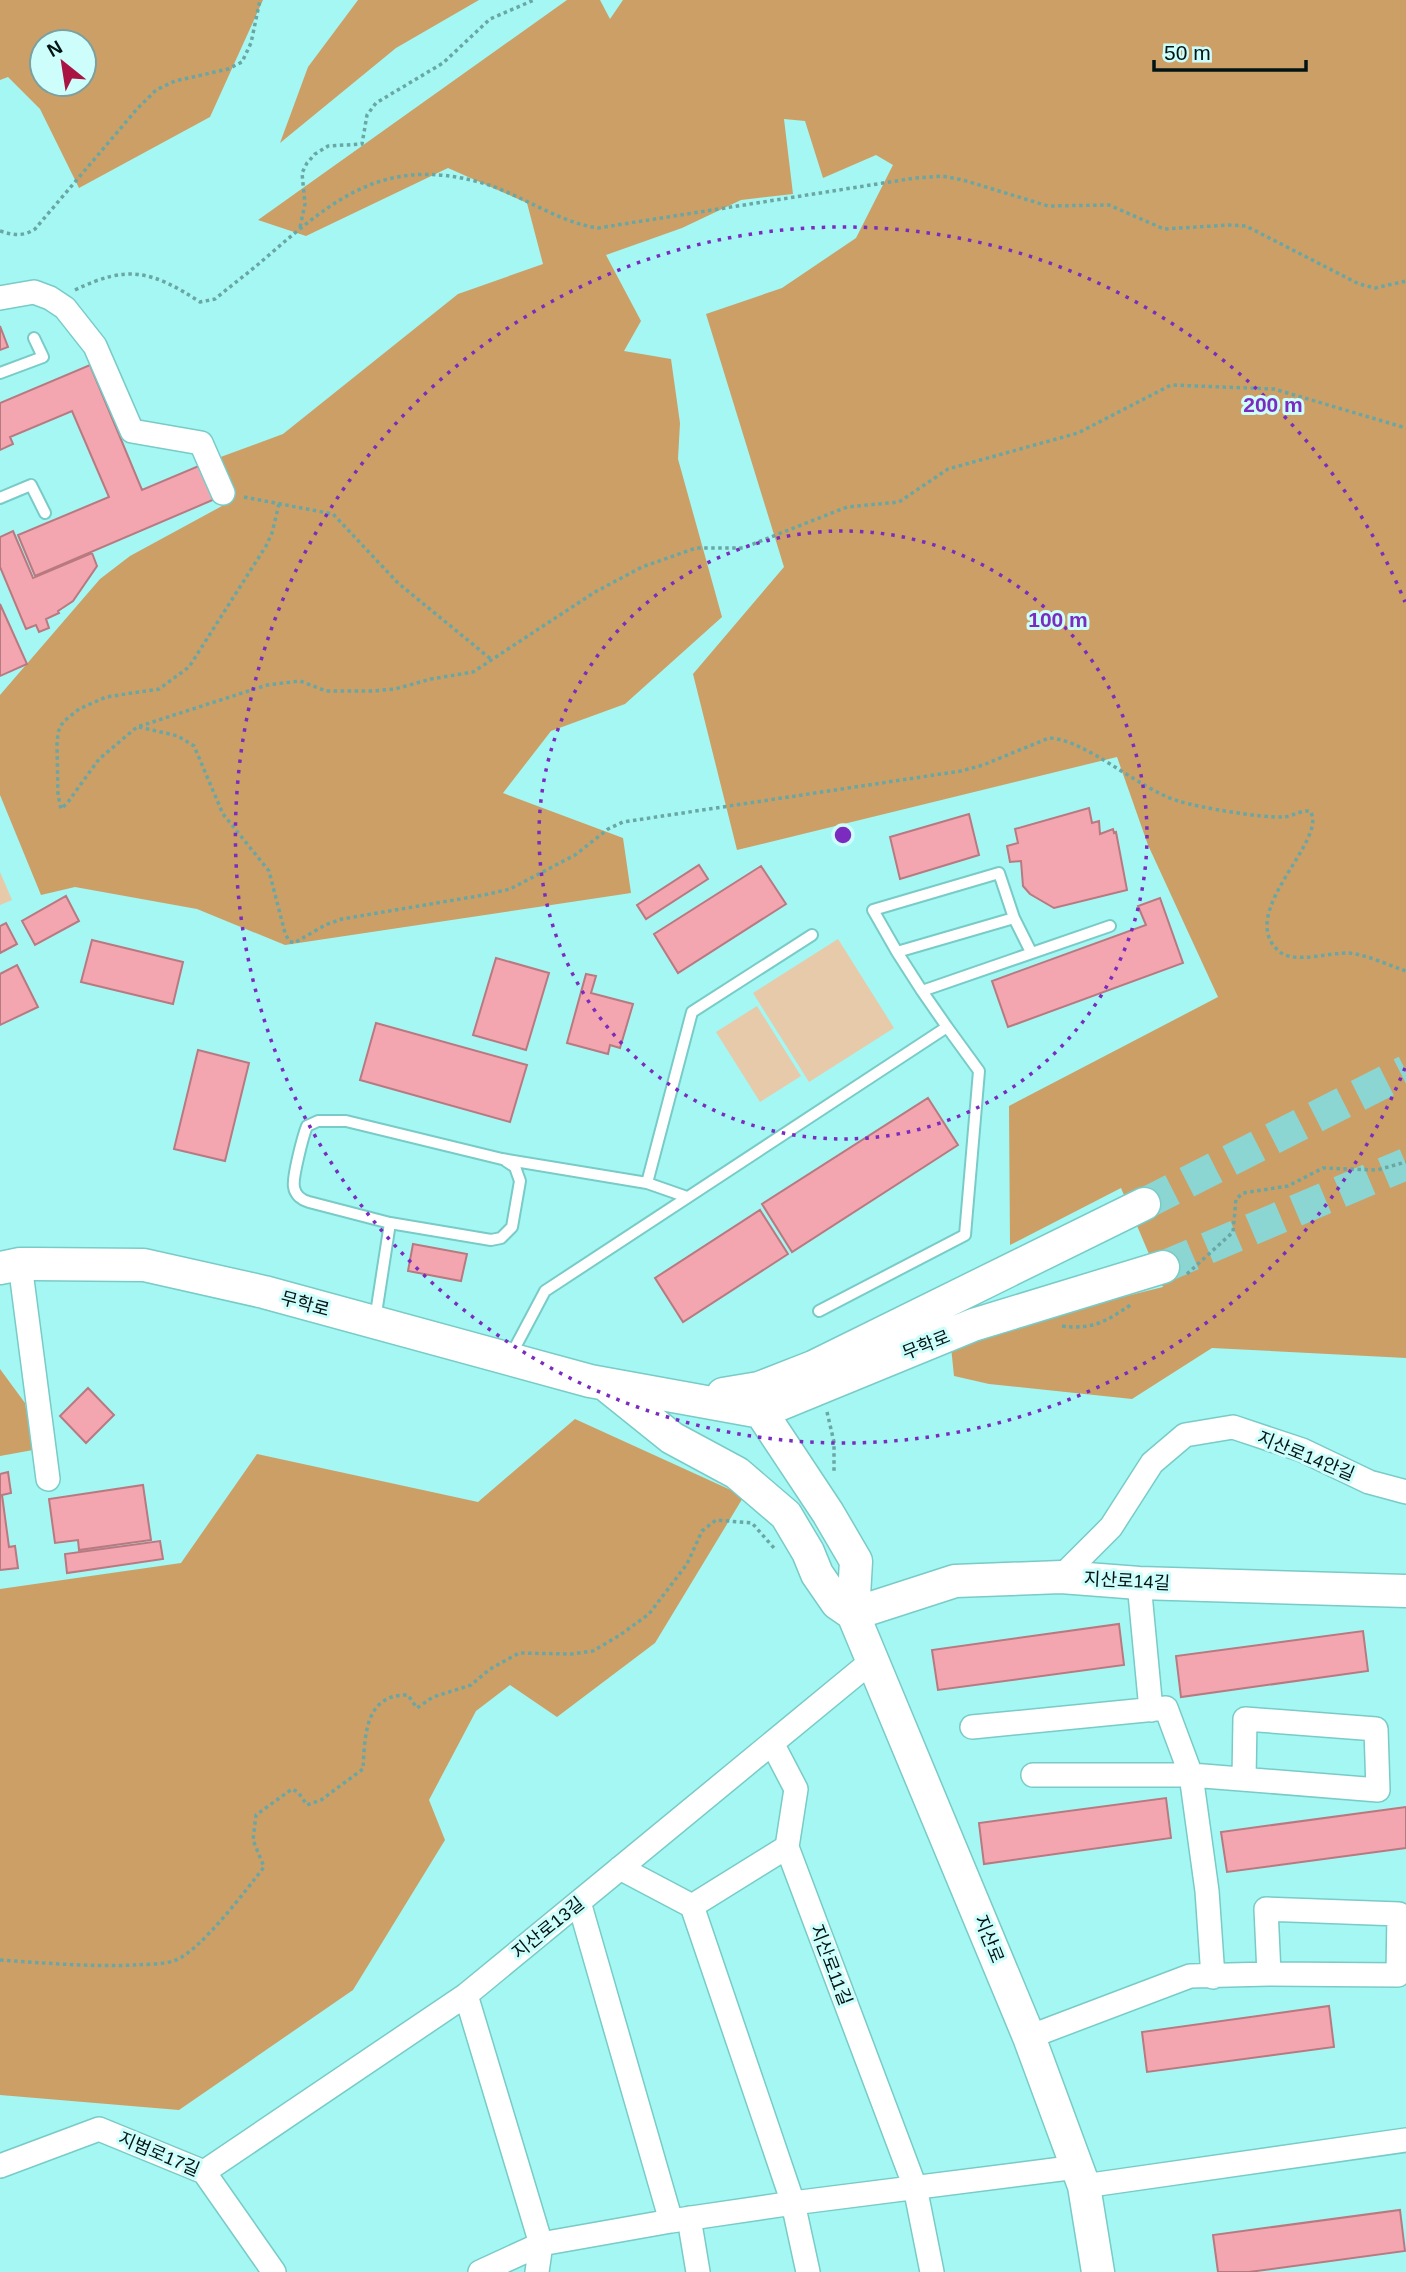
<svg xmlns="http://www.w3.org/2000/svg" width="1406" height="2272" viewBox="0 0 1406 2272" font-family="Helvetica,'Noto Sans KR',sans-serif">
	<style>
		.green { fill: #e7caa9 }
		.forest { fill: #cc9f66; fill-rule: evenodd }
		.building { fill: #f3a6af; stroke: #b97980; stroke-width: 2 }
		.lines { fill: none; stroke-linecap: round; stroke-linejoin: round }
		.secondary-tunnel { stroke: #8bd5d2; stroke-width: 32; stroke-dasharray: 32 16; stroke-linecap: butt }
		.lane-casing { stroke: #79cbc7; stroke-width: 14 }
		.street-casing { stroke: #79cbc7; stroke-width: 26 }
		.secondary-casing { stroke: #79cbc7; stroke-width: 35 }
		.path { stroke: #6aa7a4; stroke-width: 3.5; stroke-dasharray: 3.5 3.5; stroke-linecap: butt }
		.lane { stroke: #fff; stroke-width: 10 }
		.street { stroke: #fff; stroke-width: 23 }
		.secondary { stroke: #fff; stroke-width: 32 }
		.ring { fill: none; stroke: #7b2cbf; stroke-width: 3.5; stroke-dasharray: 3.5 7 }
		.labels { text-anchor: middle; stroke-width: 6; stroke-linejoin: round; paint-order: stroke }
		.street-label { font-size: 18px; fill: #001414; stroke: #cefefb }
		.centre { fill: #7b2cbf; stroke: #cefefb; stroke-width: 3.5 }
		.ring-label { font-size: 21px; text-anchor: middle; font-weight: bold; fill: #7b2cbf; stroke: #cefefb; stroke-width: 6; stroke-linejoin: round; paint-order: stroke }
	</style>
	<rect width="100%" height="100%" fill="#a4f7f3"/>
	<!-- green -->
	<path class="green" d="M0,872L12,900L0,905Z
		M838,939L894,1028L809,1082L753,993Z
		M757,1006L801,1076L760,1102L716,1032Z"/>
	<!-- forest -->
	<path class="forest" d="M0,0H263L210,117L79,188L40,109L8,77L0,80ZM42,42H84V84H42Z
		M358,0H479L396,48L280,143L308,67Z
		M567,0H600L610,19L623,0H1406V1358L1212,1348L1132,1399L989,1384L954,1376L951,1347L1005,1326L1163,1287L1121,1188L1010,1245L1009,1106L1218,997L1148,845L1117,757L737,850L693,674L784,567L706,314L782,288L856,238L893,165L876,155L823,178L805,121L784,119L793,194L741,200L682,228L606,255L641,321L624,351L671,359L680,423L678,459L722,617L625,704L551,731L503,793L623,838L631,893L285,945L197,909L75,887L41,895L0,795V695L100,579L130,556L222,506L207,462L283,434L458,294L543,264L527,203L448,168L306,236L258,220Z
		M0,1369L25,1403L33,1450L0,1456Z
		M575,1419L744,1496L655,1643L557,1717L510,1685L476,1711L429,1800L445,1840L353,1990L179,2110L0,2095V1589L181,1563L257,1454L478,1502Z"/>
	<!-- building -->
	<path class="building" d="M0,326L8,347L0,350Z
		M90,365L142,490L201,465L215,499L35,576L18,535L109,497L72,411L10,437L13,444L0,450V403Z
		M13,531L33,578L92,553L97,566L73,601L58,611L59,613L46,619L49,628L39,632L36,625L26,629L0,567V537Z
		M0,604L27,664L0,676Z
		M1089,808L1092,823L1099,821L1100,834L1113,829L1114,833L1116,832L1127,890L1054,908L1030,894L1023,886L1021,861L1010,862L1007,846L1018,843L1015,829Z
		M969,814L979,855L900,879L890,837Z
		M699,865L708,879L646,919L637,905Z
		M761,866L786,904L678,973L654,934Z
		M66,896L79,921L35,945L22,921Z
		M1160,898L1183,963L1008,1027L992,981L1146,925L1138,906Z
		M6,923L17,944L0,953V926Z
		M92,940L183,962L173,1004L81,982Z
		M496,958L549,973L526,1050L473,1035Z
		M17,965L38,1007L0,1025V974Z
		M586,974L596,976L591,993L633,1004L620,1048L610,1045L608,1054L567,1043Z
		M376,1023L527,1065L510,1122L360,1080Z
		M198,1050L249,1063L225,1161L174,1149Z
		M928,1098L958,1145L792,1252L762,1204Z
		M760,1210L788,1254L683,1322L655,1278Z
		M413,1244L467,1254L461,1281L408,1271Z
		M88,1388L114,1415L86,1443L60,1416Z
		M8,1472L11,1493L2,1495L9,1547L15,1546L18,1568L0,1570V1474Z
		M143,1485L151,1540L79,1550L78,1540L55,1543L49,1499Z
		M160,1541L163,1559L67,1573L65,1554Z
		M1119,1624L1124,1665L938,1690L932,1650Z
		M1363,1631L1368,1671L1181,1697L1176,1656Z
		M1166,1798L1171,1838L984,1864L979,1823Z
		M1406,1807V1848L1227,1872L1221,1832Z
		M1329,2006L1334,2047L1147,2072L1142,2032Z
		M1400,2210L1405,2251L1249,2272H1218L1213,2235Z"/>
	<g class="lines">
		<!-- secondary-tunnel -->
		<path class="secondary-tunnel" d="M1144,1204L1406,1071
			M1163,1267L1406,1164"/>
		<!-- lane casing -->
		<g class="lane-casing">
			<path id="lane" d="M0,373L43,357L34,338
				M0,498L31,485L45,513
				M897,952L873,910L999,873L1014,918
				M922,991L897,952L1014,918L1031,952
				M947,1027L922,991L1110,926
				M687,1197L647,1183L692,1012L812,935
				M390,1223L309,1202C302,1200 295,1195 294,1187C292,1178 303,1136 307,1126L318,1121H346L502,1159L647,1183
				M375,1320L390,1223L491,1240L501,1238L512,1227L520,1181L515,1167L506,1161
				M510,1357L545,1291L947,1027L979,1071L965,1235L819,1311"/>
		</g>
		<!-- street casing -->
		<g class="street-casing">
			<path id="street" d="M0,298L34,292L50,298L65,308L95,346L132,431L201,443L223,493
				M20,1264L48,1479
				M1061,1577L1111,1527L1152,1463L1185,1435L1233,1427L1302,1450L1369,1482L1406,1492
				M1139,1583L1151,1710
				M972,1727L1166,1708L1191,1775L1378,1790L1376,1729L1245,1719L1244,1779
				M772,1743L796,1789L787,1847L915,2187L932,2272
				M1033,1775H1191L1207,1891L1213,1977
				M620,1868L692,1906L793,2203L808,2272
				M579,1902L671,2221
				M692,1906L787,1847
				M466,1995L541,2244L537,2272
				M1029,2037L1190,1976L1269,1974L1398,1975L1399,1914L1266,1909L1269,1974
				M0,2166L99,2129L204,2172L274,2272
				M204,2172L466,1995L873,1660
				M1084,2186L1406,2140
				M689,2218L698,2272
				M480,2272L541,2244L671,2221L793,2203L1077,2167"/>
		</g>
		<!-- secondary casing -->
		<g class="secondary-casing">
			<path id="secondary" d="M0,1268L20,1264H34L144,1265L264,1292L590,1381L761,1412L973,1325L1163,1267
				M606,1385L672,1438L737,1473L786,1515L808,1552L817,1574L837,1603L853,1614
				M723,1394L759,1388L813,1367L1144,1204
				M746,1399L761,1412L828,1513L856,1561L853,1614L1029,2037L1084,2186L1098,2272
				M853,1614L955,1581L1061,1577L1139,1583L1406,1591"/>
		</g>
		<!-- path -->
		<path class="path" d="M300,227L305,204L302,173L307,163L315,154L328,146L362,144L367,115L376,103L443,63L490,19L534,0
			M0,231C13,235 23,237 35,229L137,109L156,90L175,81L228,69L242,62L251,43L260,0
			M75,290C128,264 152,271 200,302L215,299C233,284 251,271 269,255C336,197 385,157 479,182C520,193 556,222 598,228L915,178L942,176L963,180L1048,206L1109,205L1164,229L1229,225L1246,226L1359,284L1375,288L1406,281
			M244,497L333,514L398,583L492,660
			M279,504L272,533L266,546L189,667L159,689L106,697L79,709L63,722L58,732L57,745L58,795L61,809L68,802L99,759L137,727L267,685L300,681L326,691H372L395,689L431,679L473,672L595,592L642,567L696,548H743L847,507L899,502L948,469L1078,433L1171,385L1274,389L1406,428
			M139,727L178,736L194,746L223,814L269,871L285,933L289,941L294,943L325,925L342,919L484,895L510,889L575,855L608,829L623,822L961,771L983,765L1049,738C1085,739 1139,789 1178,801C1202,808 1260,818 1284,817C1293,816 1301,810 1310,811C1330,840 1233,914 1280,952C1295,964 1331,952 1349,953C1368,955 1388,965 1406,971
			M1187,1274L1233,1232L1236,1199L1243,1193L1288,1186L1323,1168L1377,1170L1406,1162
			M1062,1326C1094,1330 1106,1321 1132,1304
			M827,1412L834,1442V1473
			M0,1960C45,1963 89,1967 134,1965C147,1964 163,1965 176,1960C201,1950 247,1889 264,1867L253,1840L256,1815L292,1789L298,1792L307,1805L321,1800L363,1769C365,1737 364,1694 408,1695L417,1708L433,1697L471,1685L490,1669L519,1653L571,1654L593,1651L620,1635L649,1614L687,1564L702,1531L716,1520L752,1523L774,1548"/>
		<!-- lane -->
		<use href="#lane" class="lane"/>
		<!-- street -->
		<use href="#street" class="street"/>
		<!-- secondary -->
		<use href="#secondary" class="secondary"/>
	</g>
	<!-- distance rings -->
	<g class="ring">
		<circle cx="843" cy="835" r="304"/>
		<path d="M1405 1068A608 608 0 1 1 1405 602"/>
	</g>
	<g class="labels">
		<!-- street labels -->
		<g class="street-label">
			<text transform="translate(305 1304) rotate(15)" y="6">무학로</text>
			<text transform="translate(926 1345) rotate(-22)" y="6">무학로</text>
			<text transform="translate(1306 1456) rotate(22)" y="6">지산로14안길</text>
			<text transform="translate(1127 1581) rotate(3)" y="6">지산로14길</text>
			<text transform="translate(548 1928) rotate(-39)" y="6">지산로13길</text>
			<text transform="translate(989 1939) rotate(68)" y="6">지산로</text>
			<text transform="translate(831 1965) rotate(69)" y="6">지산로11길</text>
			<text transform="translate(159 2154) rotate(23)" y="6">지범로17길</text>
		</g>
	</g>
	<circle cx="843" cy="835" r="10" class="centre"/>
	<g class="ring-label">
		<text x="1273" y="412">200 m</text>
		<text x="1058" y="627">100 m</text>
	</g>
	<!-- north arrow -->
	<g transform="translate(63 63) rotate(330)"><circle r="33" fill="#cefefb" stroke="#7ca09f" stroke-width="2"/>
	<path d="M0-5L12 26L0 18L-12 26Z" fill="#aa1442"/>
	<text y="-10" font-size="19" font-weight="bold" text-anchor="middle" fill="#001414">N</text>
	</g>
	<!-- scale -->
	<path d="M1154 60v10h152v-10" fill="none" stroke="#001414" stroke-width="3.5"/>
	<text x="1164" y="60" font-size="21" fill="#001414" stroke="#cefefb" stroke-width="5" paint-order="stroke">50 m</text>
</svg>
